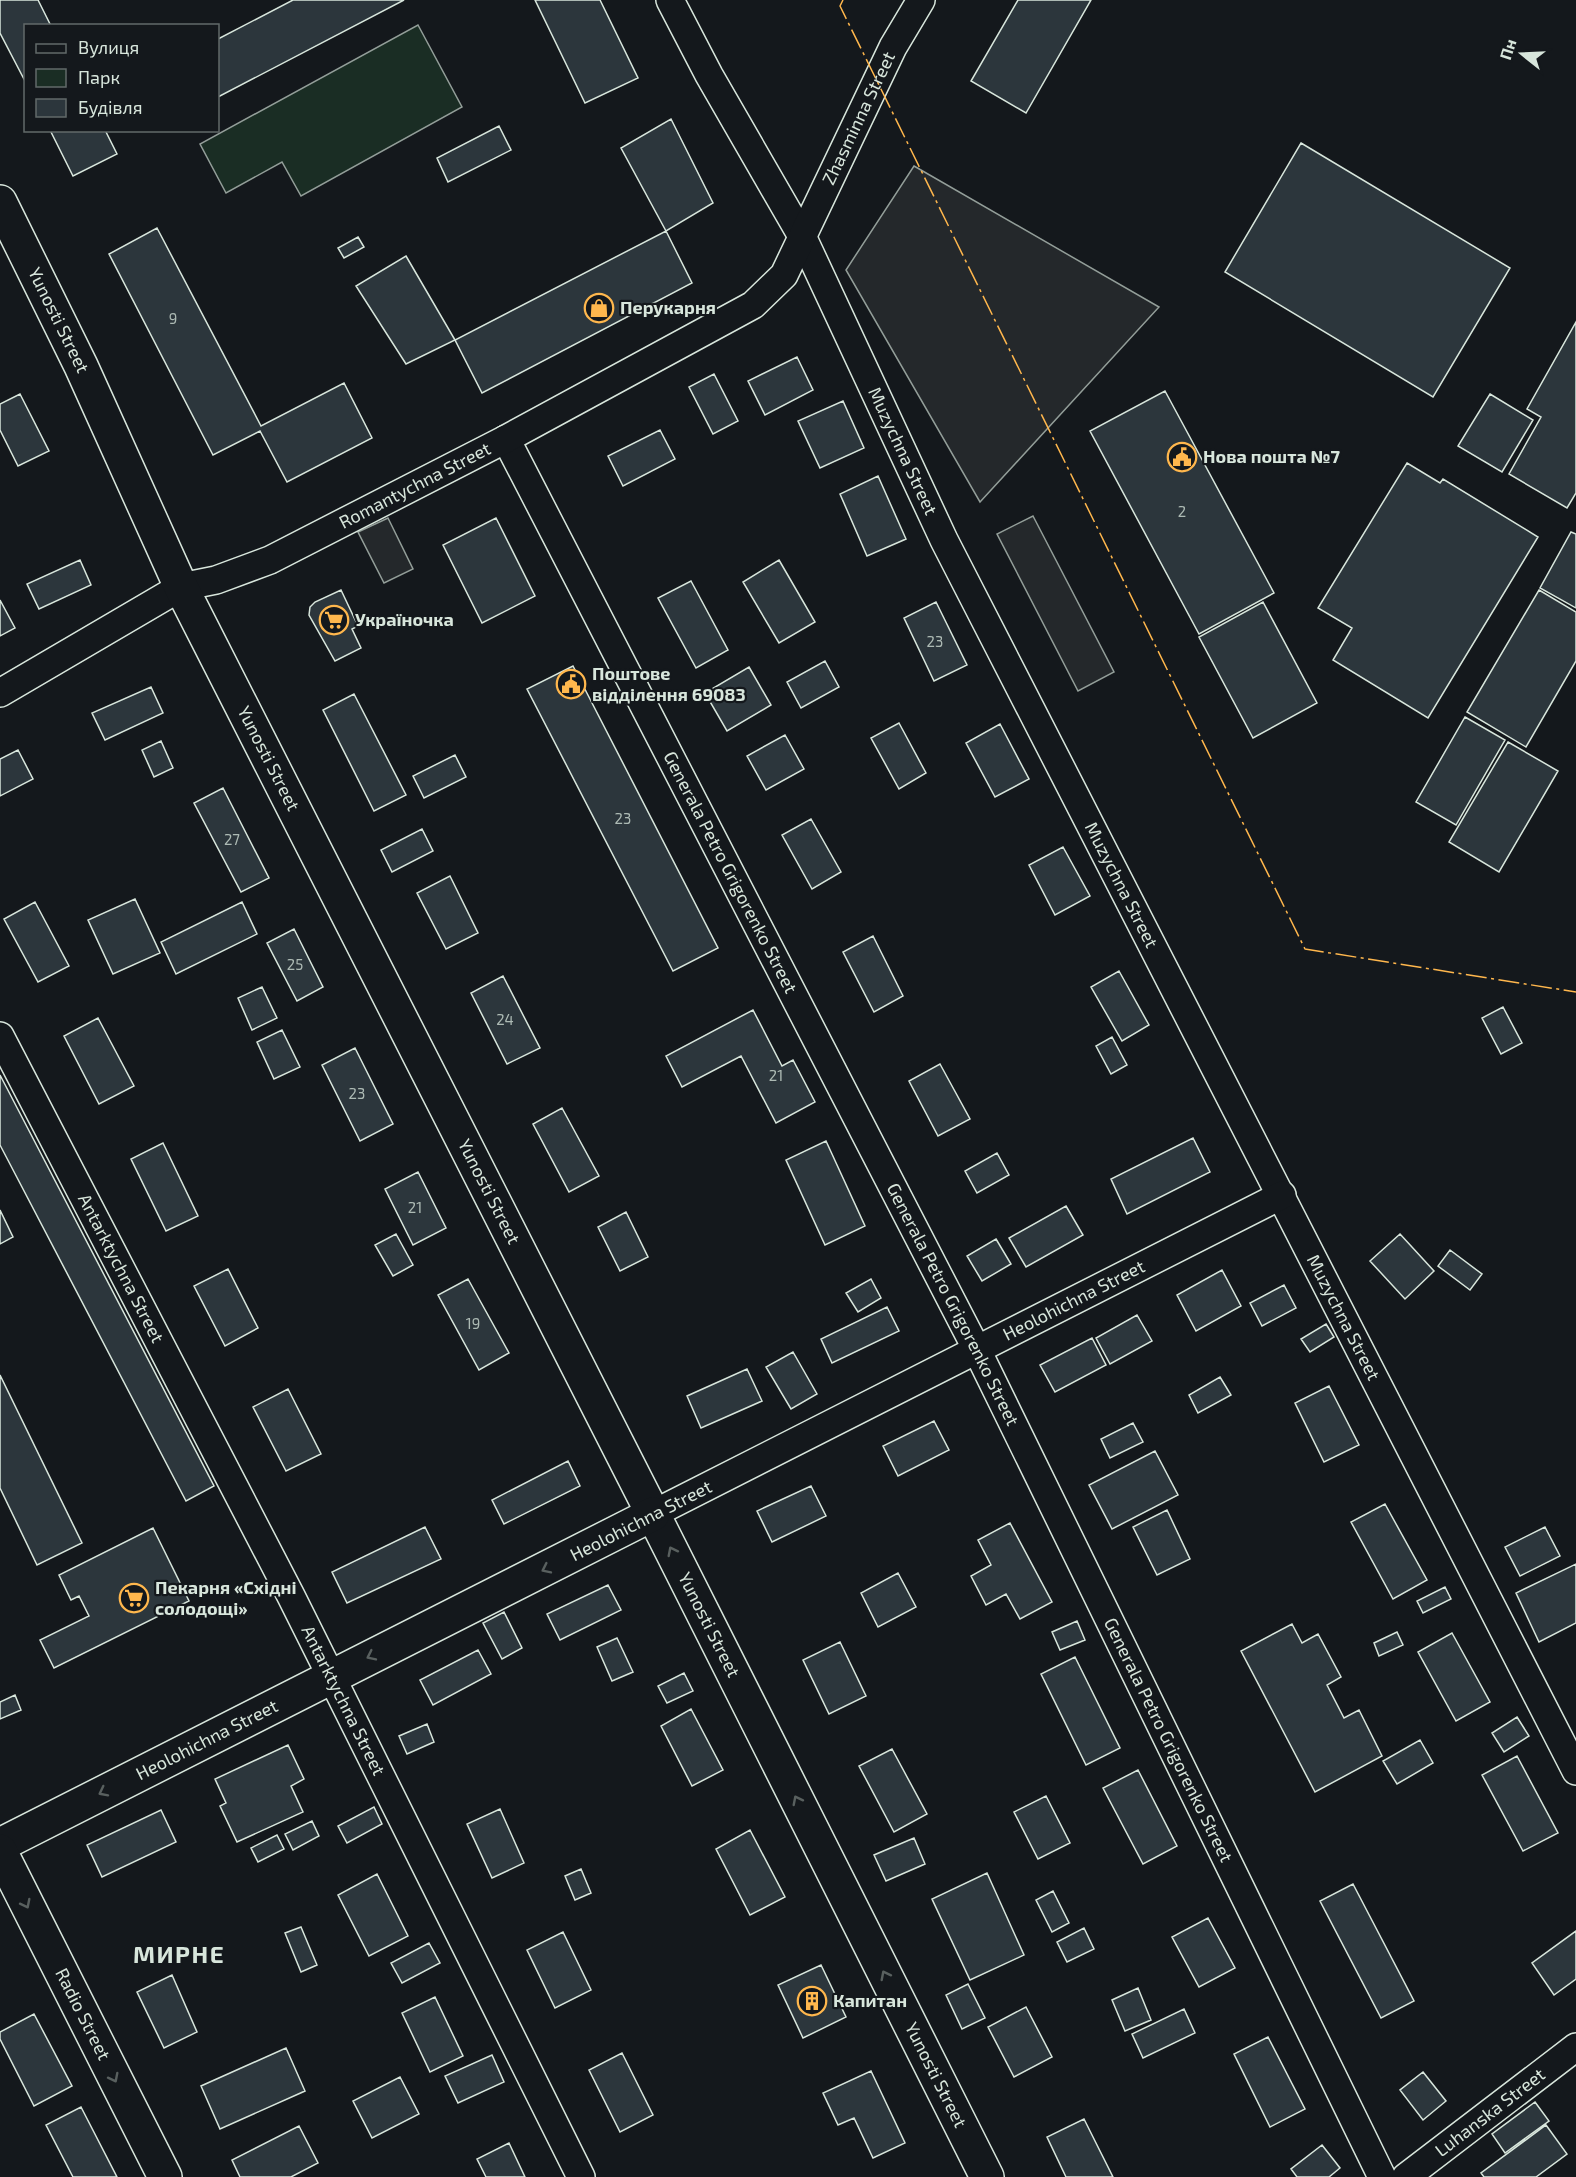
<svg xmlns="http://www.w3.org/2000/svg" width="1576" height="2177" viewBox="0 0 1576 2177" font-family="'Exo 2',sans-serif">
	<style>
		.green { fill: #1a2d24; stroke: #939e99; stroke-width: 1.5 }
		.parking { fill: #24282b; stroke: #939e99; stroke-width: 1.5 }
		.building { fill: #2c363c; stroke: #d8e6dc; stroke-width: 1.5 }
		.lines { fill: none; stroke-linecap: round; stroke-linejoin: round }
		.street-casing { stroke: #d8e6dc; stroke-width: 30 }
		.secondary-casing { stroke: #d8e6dc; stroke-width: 36 }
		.street { stroke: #14181c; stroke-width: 27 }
		.secondary { stroke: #14181c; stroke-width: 33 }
		.power { stroke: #ffb74d; stroke-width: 1.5; stroke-dasharray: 21 4.5 3 4.5; stroke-linecap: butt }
		.oneway { stroke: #59605f }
		.labels { text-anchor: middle; stroke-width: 4.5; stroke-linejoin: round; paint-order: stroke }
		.number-label { font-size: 15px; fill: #adbab4 }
		.street-label { font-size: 18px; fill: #d8e6dc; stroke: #14181c }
		.poi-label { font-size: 18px; font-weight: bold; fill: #d8e6dc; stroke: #14181c; text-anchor: start }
		.district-label { font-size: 24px; font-weight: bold; letter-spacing: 1.5px; fill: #d8e6dc; stroke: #14181c }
	</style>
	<rect width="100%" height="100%" fill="#14181c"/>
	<!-- green -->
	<path class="green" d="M418,25L462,107L301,196L282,162L226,193L200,144Z"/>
	<!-- parking -->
	<path class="parking" d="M914,166L1159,307L980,502L846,270Z
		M1033,516L1114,672L1078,691L997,534Z
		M388,518L413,569L384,583L358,532Z"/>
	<!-- building -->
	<path class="building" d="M0,0H38L51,26H26V83L0,33Z
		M293,0H404L218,97V39Z
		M535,0H600L638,78L585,103Z
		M1018,0H1091L1026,113L971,81Z
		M671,119L713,203L666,231L621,148Z
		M499,126L511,150L448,182L437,158Z
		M50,130H105L117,154L73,176Z
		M1301,143L1510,268L1433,397L1225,272Z
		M157,228L261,426L344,383L372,438L287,482L260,431L213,455L109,254Z
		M666,231L692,283L482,393L455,340Z
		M358,237L364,247L344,258L338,248Z
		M406,256L455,340L406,364L356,286Z
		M1576,322V493L1567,508L1509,474L1541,417L1527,409Z
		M797,357L813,390L765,415L748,381Z
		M714,374L738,421L713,434L689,387Z
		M1165,391L1274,593L1199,634L1090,431Z
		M20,394L49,451L18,466L0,430V404Z
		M1490,394L1533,420L1502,472L1458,446Z
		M843,401L864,448L820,468L798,421Z
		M660,430L675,459L623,486L608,456Z
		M1407,463L1440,483L1443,479L1538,537L1428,718L1333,660L1352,628L1318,608Z
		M878,476L906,539L867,556L840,494Z
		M496,518L535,596L482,623L443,545Z
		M1571,532L1576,534V608L1540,588Z
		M80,560L91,585L39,609L27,584Z
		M779,560L815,622L779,643L743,582Z
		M691,581L728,650L696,668L658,598Z
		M341,590L358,626L352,629L361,648L335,661L309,615L310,607L315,602Z
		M1539,590L1576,612V661L1526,747L1467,712Z
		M0,600L15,628L0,636Z
		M936,602L967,665L934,681L904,618Z
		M1263,602L1317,703L1253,738L1199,637Z
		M825,661L839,687L801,708L787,682Z
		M573,666L718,948L673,971L527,689Z
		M749,667L771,705L727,731L705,693Z
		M151,687L163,713L105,740L92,713Z
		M354,694L406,795L374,811L323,710Z
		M1465,717L1505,740L1456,825L1416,802Z
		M899,723L926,773L899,789L871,738Z
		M1000,724L1029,779L995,797L966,743Z
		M785,735L804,769L766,790L747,756Z
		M161,741L173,768L154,777L142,750Z
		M1508,742L1558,771L1499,872L1449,842Z
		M18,750L33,779L0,796V759Z
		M455,755L466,777L424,798L413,776Z
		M223,788L269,878L241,892L194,803Z
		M811,819L841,872L812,889L782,835Z
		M422,829L433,851L392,872L381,850Z
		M1063,847L1090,896L1055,915L1029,865Z
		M450,876L478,933L446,949L417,893Z
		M135,899L160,953L113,974L88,920Z
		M35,902L69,966L38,982L4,919Z
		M242,902L257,934L176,974L161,942Z
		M294,929L323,987L297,1001L267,943Z
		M873,936L903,996L874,1012L843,952Z
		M1119,971L1149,1025L1122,1041L1091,987Z
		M503,976L540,1048L507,1064L471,993Z
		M262,987L277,1018L252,1030L238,998Z
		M1503,1007L1522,1043L1501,1054L1482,1018Z
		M753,1010L782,1066L793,1060L815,1102L776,1123L741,1056L682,1087L666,1056Z
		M98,1018L134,1086L99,1104L64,1036Z
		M282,1030L300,1067L274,1079L257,1042Z
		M1112,1037L1127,1065L1111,1074L1096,1046Z
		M355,1048L393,1124L360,1141L322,1065Z
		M940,1064L970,1119L938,1136L909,1081Z
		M0,1075L214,1486L186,1501L0,1145Z
		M562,1108L599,1176L569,1192L533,1124Z
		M1193,1138L1210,1172L1127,1214L1111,1179Z
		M826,1141L865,1226L825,1245L786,1160Z
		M163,1143L198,1216L166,1231L131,1159Z
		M997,1153L1009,1175L977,1193L965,1171Z
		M418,1172L446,1228L413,1245L385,1189Z
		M1066,1206L1083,1235L1026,1267L1009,1238Z
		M0,1210L13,1237L0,1244Z
		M626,1212L648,1257L620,1271L598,1227Z
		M396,1234L413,1265L393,1276L375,1245Z
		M1400,1234L1434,1271L1405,1299L1370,1261Z
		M996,1239L1011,1264L982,1281L967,1256Z
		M1450,1250L1482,1274L1470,1290L1438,1266Z
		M228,1269L258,1328L225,1346L194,1286Z
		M1222,1270L1241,1306L1196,1331L1177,1295Z
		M468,1279L509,1353L479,1370L438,1295Z
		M871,1279L881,1298L858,1312L846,1293Z
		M1284,1285L1296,1308L1262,1326L1250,1303Z
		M887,1307L899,1331L832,1363L821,1339Z
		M1137,1315L1152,1341L1110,1364L1096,1338Z
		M1326,1324L1334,1337L1310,1352L1301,1339Z
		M1092,1338L1106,1365L1055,1392L1040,1365Z
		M793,1352L817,1394L791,1409L766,1367Z
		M747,1369L762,1401L701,1428L687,1396Z
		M0,1375L82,1543L37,1565L0,1488Z
		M1220,1377L1231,1395L1198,1413L1189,1395Z
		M1329,1386L1359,1445L1324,1462L1295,1403Z
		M288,1389L321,1454L286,1471L253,1407Z
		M934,1421L949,1450L898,1476L883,1446Z
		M1133,1423L1143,1442L1110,1458L1101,1439Z
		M1155,1451L1178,1495L1112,1529L1089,1485Z
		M568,1461L580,1486L504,1524L492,1500Z
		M811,1486L826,1516L772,1542L757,1511Z
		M1385,1504L1427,1580L1393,1599L1351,1522Z
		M1167,1510L1190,1559L1157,1575L1133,1527Z
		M1010,1523L1052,1602L1020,1619L1006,1594L986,1605L971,1576L991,1565L978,1540Z
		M425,1527L441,1559L347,1603L332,1572Z
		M1545,1527L1560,1556L1520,1576L1505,1547Z
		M153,1528L189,1601L54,1668L40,1640L89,1616L79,1596L71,1600L59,1575Z
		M1576,1564V1623L1539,1642L1516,1593Z
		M898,1573L916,1607L878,1627L861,1593Z
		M608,1585L621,1610L560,1640L547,1614Z
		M1445,1587L1451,1599L1423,1613L1417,1601Z
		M504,1612L522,1648L502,1659L483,1623Z
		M1077,1621L1085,1640L1060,1650L1052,1632Z
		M1292,1624L1302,1643L1318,1634L1341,1677L1327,1685L1344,1718L1359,1710L1382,1756L1315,1792L1241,1651Z
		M1397,1632L1403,1645L1379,1656L1374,1643Z
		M1452,1633L1490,1702L1456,1721L1418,1652Z
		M617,1638L633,1672L612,1681L597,1647Z
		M840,1642L866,1696L829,1714L803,1660Z
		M478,1650L491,1674L433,1705L420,1680Z
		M1075,1657L1120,1748L1086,1765L1041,1674Z
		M684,1673L693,1691L667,1703L658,1686Z
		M15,1695L21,1710L0,1719V1702Z
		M691,1709L723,1770L692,1786L661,1726Z
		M1517,1717L1529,1736L1504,1752L1492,1733Z
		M427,1724L434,1742L407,1754L399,1736Z
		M1420,1740L1433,1763L1397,1784L1383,1761Z
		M288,1745L304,1779L291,1786L303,1812L237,1842L220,1806L226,1803L215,1779Z
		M892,1749L927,1814L894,1832L859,1766Z
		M1517,1756L1558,1833L1523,1851L1482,1775Z
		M1138,1770L1177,1846L1143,1864L1103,1788Z
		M1046,1796L1070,1843L1038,1859L1014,1812Z
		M374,1807L382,1824L347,1843L338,1826Z
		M500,1809L524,1863L492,1878L467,1824Z
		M161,1810L176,1842L102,1877L87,1845Z
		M312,1821L319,1836L293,1850L285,1834Z
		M750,1830L785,1897L750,1915L716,1849Z
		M277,1835L284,1849L258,1862L251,1848Z
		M914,1838L925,1864L886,1881L874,1855Z
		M581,1869L591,1893L575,1900L565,1876Z
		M987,1873L1024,1955L970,1980L932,1899Z
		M377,1874L408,1936L369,1956L338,1895Z
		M1353,1884L1414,2001L1381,2018L1320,1901Z
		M1053,1891L1069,1923L1052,1932L1036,1900Z
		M1208,1918L1235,1968L1199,1987L1172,1937Z
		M301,1927L317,1965L301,1972L285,1933Z
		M1084,1928L1094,1949L1067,1962L1057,1942Z
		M1576,1931V1979L1554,1995L1532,1963Z
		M563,1932L591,1990L555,2008L527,1950Z
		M429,1943L440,1963L402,1983L391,1963Z
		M821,1965L846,2017L803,2038L778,1985Z
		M172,1975L197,2032L164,2048L137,1992Z
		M968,1984L985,2018L962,2029L946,1995Z
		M1138,1988L1151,2020L1125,2031L1112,2000Z
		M435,1997L463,2056L430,2072L402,2013Z
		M1026,2007L1052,2057L1014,2077L988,2027Z
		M1184,2009L1195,2033L1143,2058L1132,2034Z
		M34,2014L72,2086L34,2106L0,2039V2032Z
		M1268,2037L1305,2109L1270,2127L1234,2054Z
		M286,2048L305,2091L220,2129L201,2086Z
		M622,2053L653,2115L620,2132L589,2070Z
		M492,2055L504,2082L458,2103L445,2076Z
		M871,2071L905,2143L873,2158L854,2118L838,2125L823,2093Z
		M1423,2072L1446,2101L1423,2120L1400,2090Z
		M400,2077L419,2114L372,2138L353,2101Z
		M1535,2102L1549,2121L1505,2153L1492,2134Z
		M81,2107L117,2177H73L46,2125Z
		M1084,2119L1113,2177H1066L1047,2137Z
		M1546,2125L1567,2154L1536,2177H1484L1481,2173Z
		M299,2126L318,2163L291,2177H240L232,2160Z
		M509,2143L525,2177H486L477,2159Z
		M1322,2145L1340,2168L1329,2177H1297L1291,2169Z"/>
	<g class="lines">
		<!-- street casing -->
		<g class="street-casing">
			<g id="street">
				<path id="s1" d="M670,0L709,75L803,238L944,540L1576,1771"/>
				<path id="s2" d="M506,439L977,1350L1382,2177"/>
				<path id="s3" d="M0,693L181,587L216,580L270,560L506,439L753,305L784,275L893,47L921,0"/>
				<path id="s4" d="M0,1036L291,1596L581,2177"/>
				<path id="s5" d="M653,1514L1282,1195"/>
				<path id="s6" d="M1406,2177L1576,2047"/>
			</g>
		</g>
		<!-- secondary casing -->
		<g class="secondary-casing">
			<g id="secondary">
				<path id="s7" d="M0,202L81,366L181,587L653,1514L987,2177"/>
				<path id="s8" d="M0,1845L653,1514"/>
				<path id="s9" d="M0,1851L165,2177"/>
			</g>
		</g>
		<!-- street -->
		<use href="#street" class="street"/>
		<!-- secondary -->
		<use href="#secondary" class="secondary"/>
		<!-- power -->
		<path class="power" d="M843,0L840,6L1305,949L1576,992"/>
	</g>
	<!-- one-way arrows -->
	<defs><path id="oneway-chevron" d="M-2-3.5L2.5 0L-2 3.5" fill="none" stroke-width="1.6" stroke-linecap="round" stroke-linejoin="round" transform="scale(1.5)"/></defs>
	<g class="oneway">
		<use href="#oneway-chevron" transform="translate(672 1551) rotate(-117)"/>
		<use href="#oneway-chevron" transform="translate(546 1569) rotate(154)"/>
		<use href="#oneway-chevron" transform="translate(371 1656) rotate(154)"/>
		<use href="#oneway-chevron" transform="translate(103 1792) rotate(153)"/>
		<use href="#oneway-chevron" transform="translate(797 1800) rotate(-117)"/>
		<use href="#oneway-chevron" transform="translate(26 1904) rotate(63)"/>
		<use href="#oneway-chevron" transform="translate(885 1975) rotate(-117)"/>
		<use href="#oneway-chevron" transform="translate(114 2078) rotate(63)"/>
	</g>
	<!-- icons -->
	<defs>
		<g id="shop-ring" transform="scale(1.5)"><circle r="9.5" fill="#14181c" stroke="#ffb74d" stroke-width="1.5"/><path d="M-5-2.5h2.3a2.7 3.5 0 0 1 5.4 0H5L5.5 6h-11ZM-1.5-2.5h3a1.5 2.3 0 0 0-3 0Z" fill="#ffb74d"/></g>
		<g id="civic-ring" transform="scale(1.5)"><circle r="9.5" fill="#14181c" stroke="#ffb74d" stroke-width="1.5"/><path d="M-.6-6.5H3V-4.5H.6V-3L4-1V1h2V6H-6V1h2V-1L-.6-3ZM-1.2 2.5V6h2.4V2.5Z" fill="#ffb74d"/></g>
		<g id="supermarket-ring" transform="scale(1.5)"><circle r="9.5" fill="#14181c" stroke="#ffb74d" stroke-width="1.5"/><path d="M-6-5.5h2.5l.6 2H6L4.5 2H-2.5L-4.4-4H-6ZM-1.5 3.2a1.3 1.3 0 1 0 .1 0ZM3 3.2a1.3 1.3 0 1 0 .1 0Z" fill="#ffb74d"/></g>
		<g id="building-ring" transform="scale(1.5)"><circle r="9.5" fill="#14181c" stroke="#ffb74d" stroke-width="1.5"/><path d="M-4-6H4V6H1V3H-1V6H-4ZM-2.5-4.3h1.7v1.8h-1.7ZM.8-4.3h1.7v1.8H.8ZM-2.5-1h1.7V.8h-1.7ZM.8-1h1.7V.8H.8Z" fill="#ffb74d"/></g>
	</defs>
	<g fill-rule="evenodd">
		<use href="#shop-ring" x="599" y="308"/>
		<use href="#civic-ring" x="1182" y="457"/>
		<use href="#supermarket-ring" x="334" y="620"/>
		<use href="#civic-ring" x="571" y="684"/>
		<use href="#supermarket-ring" x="134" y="1598"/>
		<use href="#building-ring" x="812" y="2001"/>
	</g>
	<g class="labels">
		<!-- number labels -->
		<g class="number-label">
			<text x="173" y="324">9</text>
			<text x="1182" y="517">2</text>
			<text x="935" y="647">23</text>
			<text x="623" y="824">23</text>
			<text x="232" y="845">27</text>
			<text x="295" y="970">25</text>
			<text x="505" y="1025">24</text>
			<text x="776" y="1081">21</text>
			<text x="357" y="1099">23</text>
			<text x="415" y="1213">21</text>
			<text x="473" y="1329">19</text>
		</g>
		<!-- street labels -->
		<g class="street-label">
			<text dy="6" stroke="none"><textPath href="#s3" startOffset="1066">Zhasminna Street</textPath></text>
			<text dy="6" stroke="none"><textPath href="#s7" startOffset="132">Yunosti Street</textPath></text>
			<text dy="6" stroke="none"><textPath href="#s1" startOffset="508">Muzychna Street</textPath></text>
			<text dy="6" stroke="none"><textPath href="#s3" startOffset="466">Romantychna Street</textPath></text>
			<text dy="6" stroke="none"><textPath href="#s7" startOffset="618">Yunosti Street</textPath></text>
			<text dy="6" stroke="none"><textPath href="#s2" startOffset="488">Generala Petro Grigorenko Street</textPath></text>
			<text dy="6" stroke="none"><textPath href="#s1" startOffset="994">Muzychna Street</textPath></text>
			<text dy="6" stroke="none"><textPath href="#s7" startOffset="1104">Yunosti Street</textPath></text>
			<text dy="6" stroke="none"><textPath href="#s4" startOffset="262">Antarktychna Street</textPath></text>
			<text dy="6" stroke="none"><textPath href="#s5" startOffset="472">Heolohichna Street</textPath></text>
			<text dy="6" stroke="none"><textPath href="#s2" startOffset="974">Generala Petro Grigorenko Street</textPath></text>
			<text dy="6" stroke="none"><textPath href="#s1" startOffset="1480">Muzychna Street</textPath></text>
			<text transform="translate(641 1521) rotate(-27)" y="6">Heolohichna Street</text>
			<text dy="6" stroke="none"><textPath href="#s7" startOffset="1590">Yunosti Street</textPath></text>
			<text dy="6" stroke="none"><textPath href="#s4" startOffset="748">Antarktychna Street</textPath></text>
			<text dy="6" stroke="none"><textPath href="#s8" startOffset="232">Heolohichna Street</textPath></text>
			<text dy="6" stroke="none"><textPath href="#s2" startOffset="1460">Generala Petro Grigorenko Street</textPath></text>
			<text dy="6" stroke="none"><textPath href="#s9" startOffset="183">Radio Street</textPath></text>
			<text dy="6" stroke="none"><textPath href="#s7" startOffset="2094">Yunosti Street</textPath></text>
			<text dy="6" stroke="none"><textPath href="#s6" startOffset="106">Luhanska Street</textPath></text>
		</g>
		<!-- poi labels -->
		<g class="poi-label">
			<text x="620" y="314">Перукарня</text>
			<text x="1203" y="463">Нова пошта №7</text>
			<text x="355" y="626">Україночка</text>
			<text x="592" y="680">Поштове<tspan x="592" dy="21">відділення 69083</tspan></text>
			<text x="155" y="1594">Пекарня «Східні<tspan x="155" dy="21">солодощі»</tspan></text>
			<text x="833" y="2007">Капитан</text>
		</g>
		<!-- district labels -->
		<g class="district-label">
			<text x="179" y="1963">МИРНЕ</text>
		</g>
	</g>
	<!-- legend -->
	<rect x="24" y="24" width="195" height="108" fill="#14181c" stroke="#626a69" stroke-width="1.5"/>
	<rect x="36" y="44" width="30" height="9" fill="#14181c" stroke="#626a69" stroke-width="1.5"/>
	<text x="78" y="54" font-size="18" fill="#d8e6dc">Вулиця</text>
	<rect x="36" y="69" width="30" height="18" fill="#1a2d24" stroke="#626a69" stroke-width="1.5"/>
	<text x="78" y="84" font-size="18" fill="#d8e6dc">Парк</text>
	<rect x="36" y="99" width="30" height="18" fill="#2c363c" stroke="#626a69" stroke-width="1.5"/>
	<text x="78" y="114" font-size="18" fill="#d8e6dc">Будівля</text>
	<!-- north arrow -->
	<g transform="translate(1522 54) rotate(288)" stroke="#14181c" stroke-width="4.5" paint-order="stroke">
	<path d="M0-4.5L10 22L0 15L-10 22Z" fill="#d8e6dc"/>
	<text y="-9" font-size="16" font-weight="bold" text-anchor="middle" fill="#d8e6dc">Пн</text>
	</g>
</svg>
